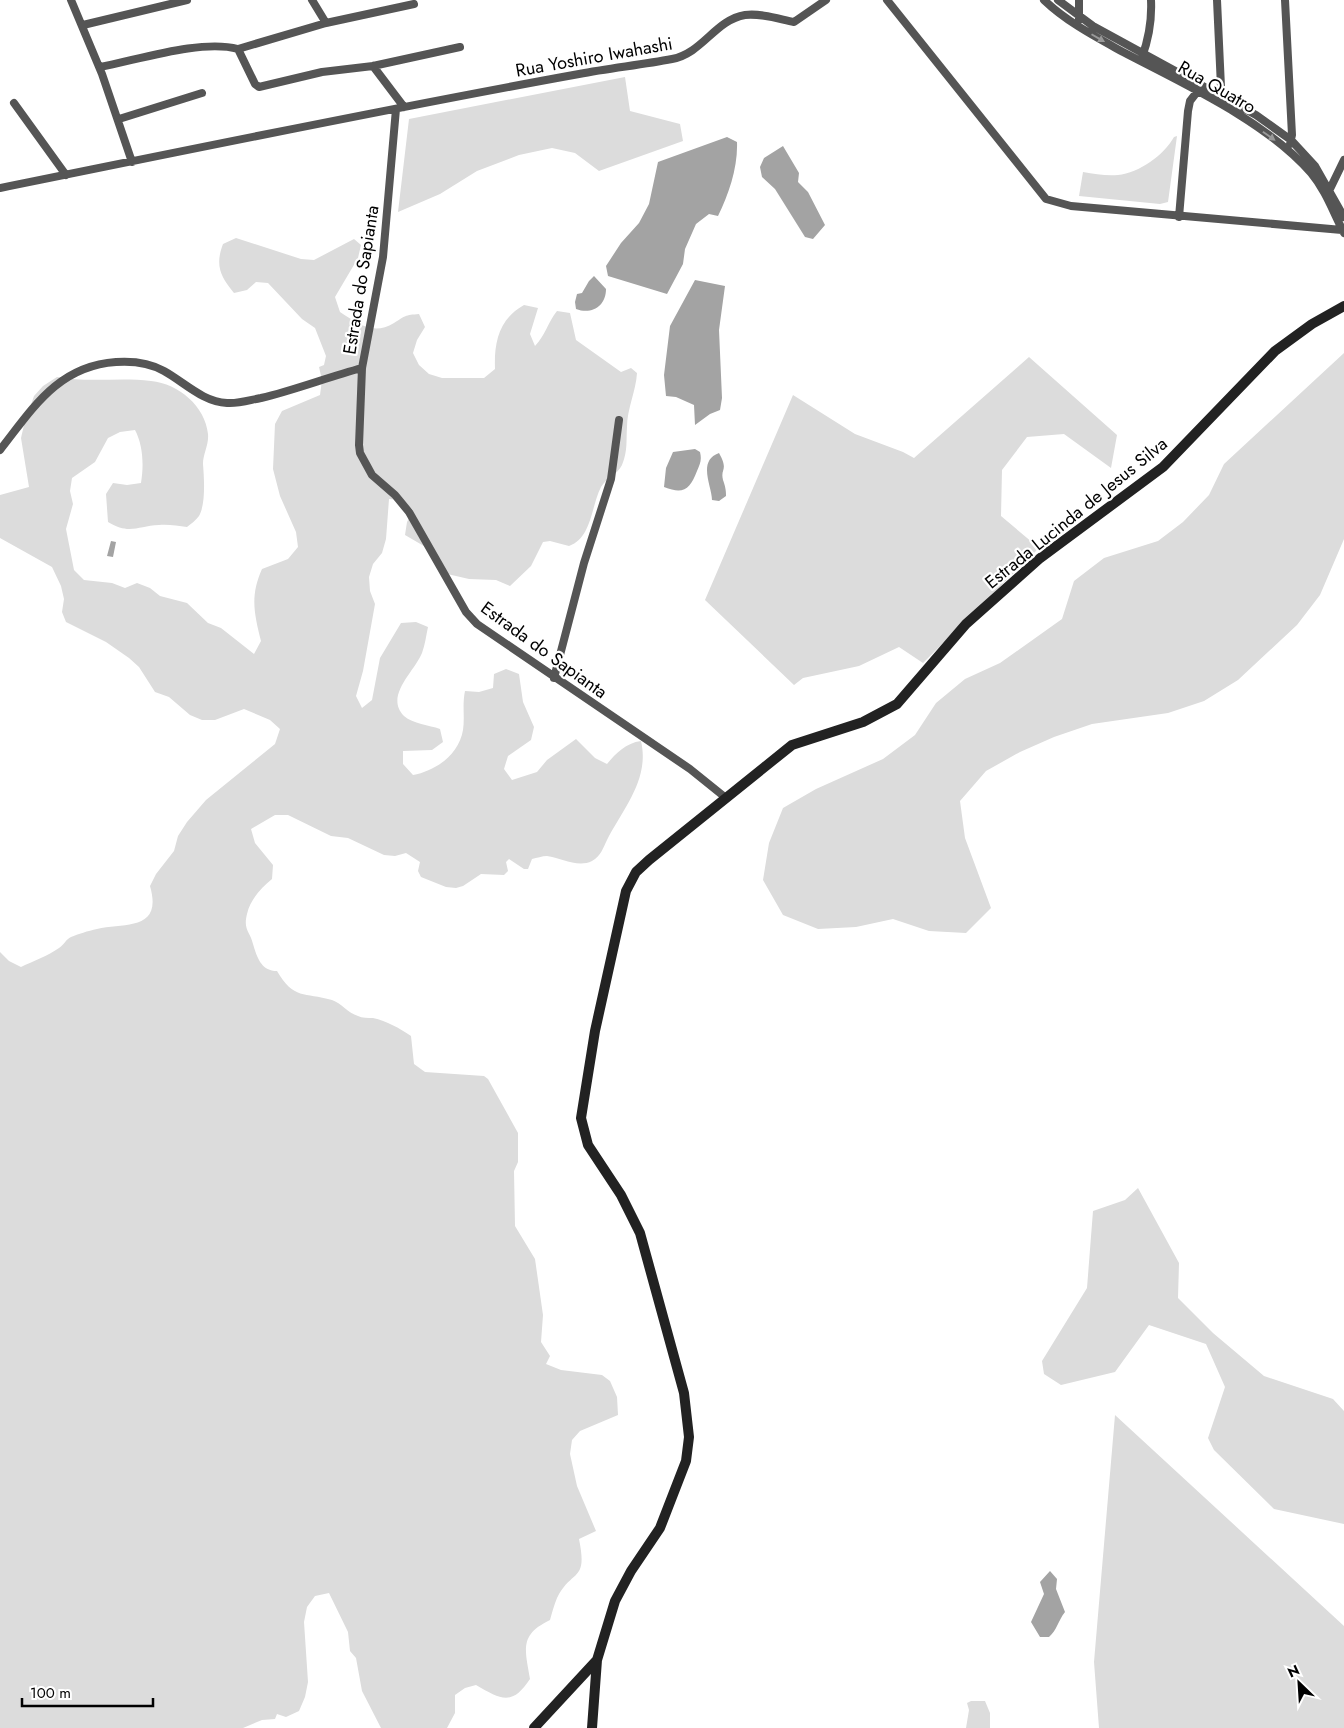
<svg xmlns="http://www.w3.org/2000/svg" width="1344" height="1728" viewBox="0 0 1344 1728" font-family="Jost,sans-serif">
	<style>
		.green { fill: #dcdcdc }
		.water { fill: #a3a3a3 }
		.lines { fill: none; stroke-linecap: round; stroke-linejoin: round }
		.street { stroke: #555; stroke-width: 8 }
		.secondary { stroke: #222; stroke-width: 10 }
		.oneway { fill: #999 }
		.labels { text-anchor: middle; stroke-width: 4.5; stroke-linejoin: round; paint-order: stroke }
		.street-label { font-size: 18px; fill: #000; stroke: #fff }
	</style>
	<rect width="100%" height="100%" fill="#fff"/>
	<!-- green -->
	<path class="green" d="M625,77L630,111L680,124L683,141L599,171L575,153L552,148L519,155L477,171L440,194L398,212L409,119Z
		M1177,136L1168,202L1160,204L1079,196L1083,172C1095,174 1106,176 1118,175C1139,173 1164,155 1174,137Z
		M236,238L301,259L314,260L354,239L361,245L358,258L335,297L340,312C357,323 373,336 394,323C405,316 405,315 419,314L425,327L417,340L413,353L419,365L429,374L442,378H484L495,369C494,342 499,319 524,305L538,308L530,334L535,346C545,336 548,322 557,311L570,313L576,340L621,372L631,368L637,373C636,391 627,409 627,427C626,441 628,450 622,465C617,475 606,478 601,487C591,506 592,538 569,546L550,541L543,542L531,566L510,586L496,580L469,579L443,573L429,549L405,535L407,522L413,510L403,500L389,499L386,539L382,553L373,564L369,577L370,591L375,604L363,671L356,696L362,708L372,700L380,658L401,623L416,622L428,627C426,636 425,645 422,653C415,671 384,696 404,716C413,724 429,725 440,729L443,742L432,750L403,751V764L413,775C435,771 459,755 463,730C465,717 462,705 465,691L479,692L493,688L494,674L506,669L519,674L523,702L534,727L531,740L508,756L504,769L512,780L537,772L547,760L576,739L595,758L607,764C616,753 626,743 641,741C650,779 623,809 607,840C603,848 601,856 592,861C578,868 561,858 547,856C542,856 537,858 532,859L528,869H524L509,859L506,862L508,871L504,875L481,874L463,886L456,888L446,887L421,877L418,871L420,862L406,853L395,856L384,855L348,838L331,836L288,815H275L251,829L255,843L273,865L272,879C261,888 250,900 247,914C243,930 250,931 253,944C257,957 261,971 277,971C294,1000 304,992 332,1000C341,1003 348,1013 358,1016C362,1018 368,1018 373,1018C387,1021 399,1028 411,1036L414,1064L425,1072L484,1076L488,1079L518,1133V1162L514,1171L515,1226L535,1259L543,1315L541,1342L550,1356L546,1364L561,1370L602,1375L610,1381L617,1397L618,1415L580,1431L572,1440L570,1454L577,1486L596,1531L579,1539C588,1583 572,1568 557,1598C554,1605 552,1613 550,1620C519,1635 525,1649 530,1679C512,1706 502,1700 476,1685L465,1688L455,1695V1713L447,1728H381L362,1691L356,1658L350,1651L348,1632L329,1593L315,1596L307,1607L304,1622L308,1682L305,1697L299,1711L286,1717L277,1714L275,1719L262,1720L243,1728H0V952L9,961L21,967C33,961 48,956 59,948C64,945 66,939 71,937C78,934 88,931 97,929C125,923 163,931 150,886L156,874L174,851L178,836L187,822L206,800L275,744L280,729L270,720L244,709L215,720H202L190,715L169,697L155,692L139,667L129,658L106,642L66,622L62,612L64,599L61,586L52,567L0,538V495L29,487L21,438L24,425L34,396L43,386L57,377C88,383 120,377 151,381C179,384 205,406 208,434C209,445 203,454 203,464C204,477 206,504 199,516C196,520 191,524 187,527C178,526 168,524 159,525C138,526 129,535 108,522L106,494L113,483L127,485L141,483C144,465 143,445 135,430L120,432L108,438L95,462L72,478L70,491L73,504L66,529L74,570L84,580L112,583L125,588L137,583L150,588L160,596L187,603L208,623L221,628L254,654L261,641C254,613 250,596 262,569L288,559L298,547L296,532L280,496L273,469L275,424L282,411L320,395L322,380L319,367L324,365L326,356L315,328L302,319L268,283L256,282L247,290L234,293C220,276 215,265 223,244Z
		M1344,353V539L1320,595L1297,625L1238,680L1204,701L1168,713L1092,724L1054,737L1020,752L986,771L960,801L965,838L991,908L966,933L929,931L893,919L856,927L818,929L783,915L763,880L769,843L783,808L816,789L883,759L915,735L936,703L965,679L1000,663L1062,619L1074,581L1104,558L1158,541L1183,522L1209,495L1224,464Z
		M1029,357L1117,435L1111,468L1064,434L1027,437L1002,470L1001,516L1039,548L923,663L899,647L859,666L803,678L794,685L705,600L793,395L855,434L903,452L914,458Z
		M1138,1188L1179,1263L1178,1298L1213,1333L1264,1376L1333,1399L1344,1411V1524L1274,1509L1214,1450L1208,1438L1225,1387L1206,1344L1149,1325L1115,1372L1061,1385L1044,1374L1042,1361L1087,1288L1093,1211L1125,1200Z
		M1115,1415L1344,1626V1728H1099L1094,1662Z
		M971,1701H985L990,1713V1728H966L969,1710L967,1703Z"/>
	<!-- water -->
	<path class="water" d="M727,137L737,142C738,167 729,194 718,216L709,214L696,224L685,249L683,264L667,294L608,276L606,266L621,243L639,223L649,204L658,162Z
		M783,146L799,173L798,182L808,192L825,225L813,239L805,237L775,189L762,177L760,167L764,158Z
		M594,276L606,289C606,306 592,315 576,309L575,302L577,294L582,293L589,281Z
		M695,280L725,286L719,330L722,398L720,410L710,414L695,425L694,405L676,397L666,396L664,375L670,326Z
		M695,449L700,452C702,460 700,464 697,471C690,489 684,495 664,487L666,468L673,452Z
		M719,453C729,471 720,468 723,480C725,486 726,489 726,496L719,501L712,500C712,486 697,461 719,453Z
		M111,541L116,542L113,557L107,556Z
		M1050,1571L1057,1579L1056,1589L1065,1612C1058,1621 1057,1630 1049,1637H1040L1031,1622L1044,1594L1040,1582Z"/>
	<g class="lines">
		<!-- street -->
		<path class="street" d="M71,0L102,74L132,162
			M312,0L326,23
			M887,0L1046,199L1071,206L1342,230
			M1044,0C1067,22 1096,37 1123,52C1184,84 1266,121 1311,173C1326,191 1333,212 1344,233
			M1058,0L1093,26L1256,115L1291,140L1315,166L1344,217
			M1217,0L1221,87L1218,99
			M1285,0L1292,135L1290,144
			M1079,20V0
			M83,25L187,0
			M238,49L326,23L414,4
			M1142,57C1149,38 1152,21 1151,0
			M373,66L404,107
			M100,67C138,60 201,39 238,49L255,84L259,87L322,72L373,66L460,47
			M14,103L66,175
			M396,109L383,257L362,368L359,445L360,453L372,475L395,495L409,512L466,612L477,624L690,769L726,798
			M119,119L202,93
			M0,188C193,149 385,109 579,74C610,68 641,65 672,59C703,53 715,20 745,15C761,13 779,19 794,22L826,0
			M1329,191L1344,160
			M1179,217L1188,111L1190,101L1197,92
			M0,450C33,408 58,366 116,362C131,361 150,363 164,371C184,382 203,402 227,403C238,404 250,400 261,398C295,390 328,377 362,368
			M554,678L584,563L611,479L619,420"/>
		<!-- secondary -->
		<path class="secondary" d="M534,1728L597,1660
			M592,1728L597,1660L615,1601L631,1571L660,1528L686,1461L689,1437L684,1393L640,1233L621,1195L588,1145L581,1118L595,1031L626,891L636,872L649,860L792,745L863,722L897,704L966,624L1039,559L1163,467L1275,351L1312,324L1344,306"/>
	</g>
	<!-- one-way arrows -->
	<defs><path id="oneway-solid" d="M-6-.8H1V-3.2L6.5 0L1 3.2V.8H-6Z" transform="scale(1.25)"/></defs>
	<g class="oneway">
		<use href="#oneway-solid" transform="translate(1098 38) rotate(30)"/>
		<use href="#oneway-solid" transform="translate(1269 136) rotate(35)"/>
	</g>
	<g class="labels">
		<!-- street labels -->
		<g class="street-label">
			<text transform="translate(594 57) rotate(-10)" y="6">Rua Yoshiro Iwahashi</text>
			<text transform="translate(1217 87) rotate(30)" y="6">Rua Quatro</text>
			<text transform="translate(361 280) rotate(-81)" y="6">Estrada do Sapianta</text>
			<text transform="translate(1076 513) rotate(-39)" y="6">Estrada Lucinda de Jesus Silva</text>
			<text transform="translate(544 650) rotate(36)" y="6">Estrada do Sapianta</text>
		</g>
	</g>
	<!-- north arrow -->
	<g transform="translate(1299 1683) rotate(335)" stroke="#ffffff" stroke-width="4" paint-order="stroke">
	<path d="M0-4L9 19L0 12L-9 19Z" fill="#000000"/>
	<text y="-8" font-size="14" font-weight="bold" text-anchor="middle" fill="#000000">N</text>
	</g>
	<!-- scale -->
	<path d="M22 1698v8h131v-8" fill="none" stroke="#000000" stroke-width="2.5"/>
	<text x="30" y="1698" font-size="15" fill="#000000" stroke="#ffffff" stroke-width="4" paint-order="stroke">100 m</text>
</svg>
